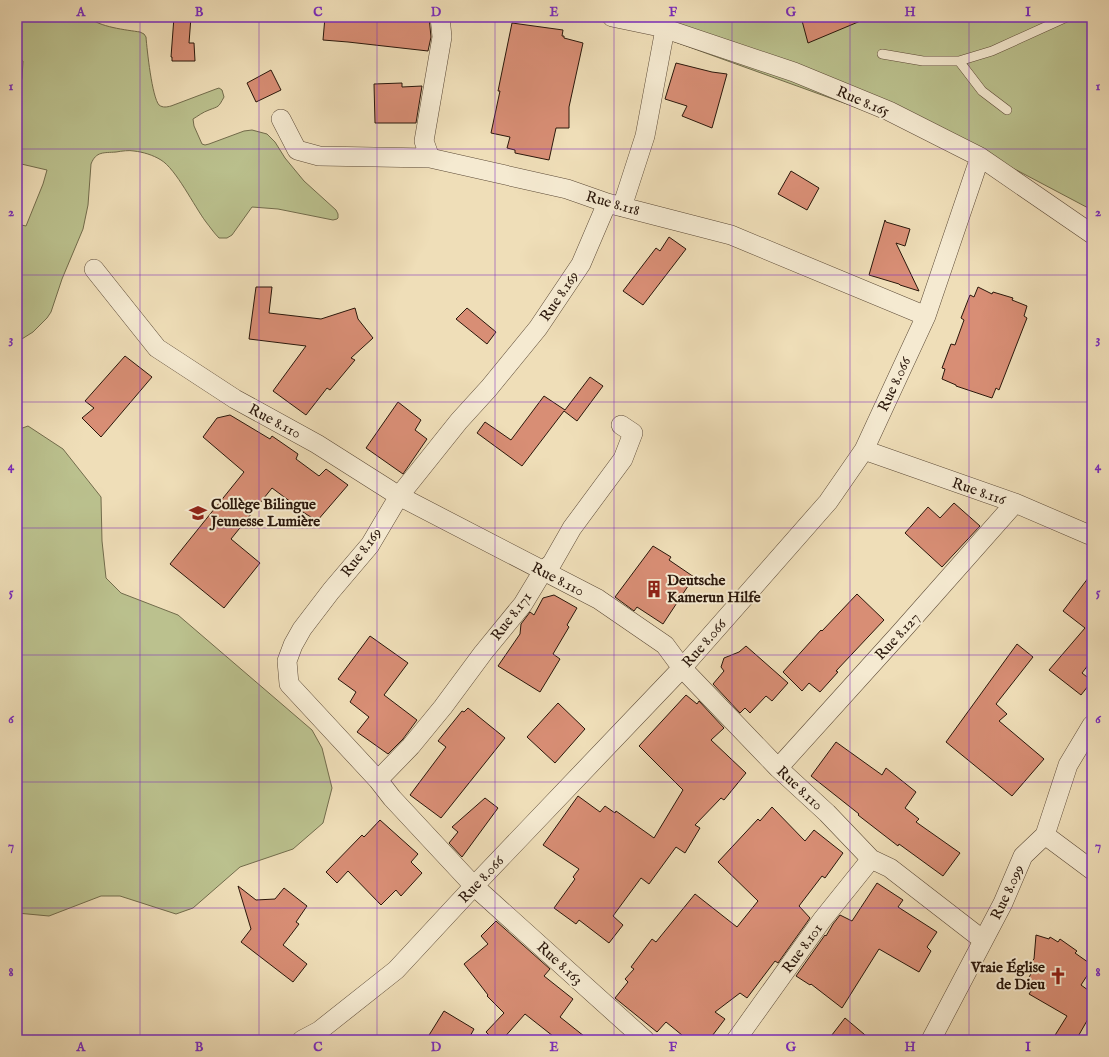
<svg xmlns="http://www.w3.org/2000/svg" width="1109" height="1057" viewBox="0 0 1109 1057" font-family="'IM FELL English',serif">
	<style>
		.green { fill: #bbc18e; stroke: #726c4c }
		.building { fill: #d88e75; stroke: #2a170b }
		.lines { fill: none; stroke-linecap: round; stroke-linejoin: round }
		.lane-casing { stroke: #5b4936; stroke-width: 10 }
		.street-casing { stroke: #5b4936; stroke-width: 20 }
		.lane { stroke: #f5ead1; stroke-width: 9 }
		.street { stroke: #f5ead1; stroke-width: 19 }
		.grid { fill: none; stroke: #7b2cbf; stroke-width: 1; stroke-opacity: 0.55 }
		.labels { text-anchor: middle; stroke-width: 4; stroke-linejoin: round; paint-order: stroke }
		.street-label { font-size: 15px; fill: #2a170b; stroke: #f5ead1 }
		.poi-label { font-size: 15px; font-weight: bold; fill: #2a170b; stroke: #f5ead1; text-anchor: start }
		.neatline { fill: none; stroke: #7b2cbf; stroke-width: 1.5 }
		.grid-label { font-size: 13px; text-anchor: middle; font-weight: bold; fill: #7b2cbf }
	</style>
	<rect width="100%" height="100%" fill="#efdeb8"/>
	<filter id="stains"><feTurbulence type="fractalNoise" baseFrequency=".005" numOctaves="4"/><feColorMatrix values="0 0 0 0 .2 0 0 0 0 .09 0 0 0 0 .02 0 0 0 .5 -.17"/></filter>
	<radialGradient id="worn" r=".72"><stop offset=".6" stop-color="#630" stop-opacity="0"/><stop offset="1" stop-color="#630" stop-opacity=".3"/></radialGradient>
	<!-- green -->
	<path class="green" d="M17,17H89C98,27 127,30 140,32L144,34L146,37C147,50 152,97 159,105C163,108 167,107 171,106L216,89L219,88L222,90L224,97C218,108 219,106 209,110C203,112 198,116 193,119L194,126L202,144L205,145L209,144L244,131L252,130L267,134L275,142L285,158L304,181L336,210L338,214V218L337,219L333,220L278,209L252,207L232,235L227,238H219C214,233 210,227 206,222C194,206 176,169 161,160C153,155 143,152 134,151C129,150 122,151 116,152C104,153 96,151 91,164L88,205L83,229L62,279L51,312L47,318L33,332L17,342V224L26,226L43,184L47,170L17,163V102L22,78L23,61L17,59Z
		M606,17H1092V210L988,155Z
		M28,426L63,449L101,497L102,541L106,578L121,593L178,615L312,730L322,748L332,788L323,823L293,849L240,867L193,908L176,914L120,896H101L49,916L17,913V430Z"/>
	<!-- building -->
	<path class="building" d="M174,17H191L189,43H194L195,61H172V57H171Z
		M325,17H429L431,37L428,51L348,42L323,40Z
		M801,17H870L808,43Z
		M512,23L563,30L562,36H564V38L583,43L569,107V128H556L549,160L515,153V150L507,148L510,137L491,133L500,91H498Z
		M676,63L712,72L727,74L712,128L682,116L687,106L665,99Z
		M271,70L281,90L256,102L247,83Z
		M402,83V87L422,86L416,123H375L374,84Z
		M791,171L819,188L807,210L778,194Z
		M885,220L886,222L910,229L905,246L896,243L919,291L900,285L899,284L869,275Z
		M669,237L686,249L643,305L623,291L656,248L660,251Z
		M256,287H272L269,313L321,319L355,308L358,319L373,338L351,358L355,360L330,390L327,388L306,415L273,391L306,346L249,339Z
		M978,287L992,294L993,292L1013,298L1012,300L1027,306L1024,316L1027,318L1018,341L999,390L996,388L992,398L956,386V385L942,379L945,369L942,368L951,344L955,345L964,320L961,318L970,295L974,297Z
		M467,308L496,332L487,344L456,319Z
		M125,356L152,377L101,437L82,418L94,408L85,401Z
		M590,377L603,386L577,421L564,411L522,466L477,433L485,422L511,440L544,396L565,410Z
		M398,402L421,420L415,430L427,439L403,474L366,448Z
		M230,415L270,439L272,436L298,454L296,459L319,476L326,469L348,485L317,521L295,507V505L272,488L231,539L260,563L224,608L170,564L244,472L203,437L217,418Z
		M954,503L980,526L942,567L905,533L928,507L940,518Z
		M653,546L671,557L669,560L694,577L663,624L637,607L634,611L615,597Z
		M1092,573V660L1082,673L1092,681L1081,695L1049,670L1085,628L1063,611Z
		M857,594L884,620L836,671L838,672L820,692L809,683L802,691L783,672L821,630L822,631Z
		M554,595L577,608L567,625L569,627L553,654L560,659L540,692L498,666L520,634L521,624L530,612L534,615L543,598Z
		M370,636L408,663L384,695L417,720L403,739L388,754L357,732L369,717L350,702L356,692L338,679Z
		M1017,644L1033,657L996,704L1007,714L999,721L1044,759L1012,796L946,742Z
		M746,646L788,683L772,701L766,696L750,713L745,708L740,713L713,684L724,671L721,667L724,658L739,652Z
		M686,695L697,704L699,701L724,728L711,740L746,773L724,800L721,798L695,825L700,828L685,853L676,847L649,884L641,878L613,916L623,925L609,943L579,920L576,924L554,908L575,879L573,877L579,869L543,845L578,796L600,812L605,806L615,813L616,811L654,838L683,790L639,746Z
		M558,703L585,729L555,763L527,737Z
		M468,708L505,738L441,818L410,795L446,747L438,741L462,711L464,712Z
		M836,742L882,775L886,768L916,792L905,808L919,819L916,822L960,853L943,876L899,844L898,846L858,815L859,814L811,776Z
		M485,798L498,808L462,857L449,843L458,832L452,827Z
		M772,807L805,841L814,830L843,853L825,878L822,876L799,906L810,918L778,963L775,961L747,998L740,993L715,1012L725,1019L709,1040H688L666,1022L657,1032L615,998L628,982L625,979L634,969L631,967L652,939L656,942L695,894L737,927L758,901L718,862L758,819L760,821Z
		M380,820L418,854L411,862L422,873L401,896L396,890L381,905L348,871L337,883L326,872L362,835L364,837Z
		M877,883L903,900L898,907L937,932L927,947L931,951L919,972L879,949L842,1008L811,984L810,985L796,976L825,935L826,936L833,924L840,915L852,921Z
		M238,886L256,900L275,899L284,888L307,906L296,922L299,924L283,945L307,964L293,982L241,942L251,929Z
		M496,921L550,969L544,976L573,999L560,1017L589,1040H558L525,1014L502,1040H494L486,1032L504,1013L487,996L488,995L464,964L488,944L481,936Z
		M1036,935L1049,939L1050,937L1058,942L1060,939L1077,951L1075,953L1092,965V968L1081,985L1092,993V1012L1076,1040H1052L1067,1016L1029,994L1031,991L1024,986L1032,972L1030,963L1034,959Z
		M444,1011L474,1029L468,1040H426Z
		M845,1018L871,1040H828Z"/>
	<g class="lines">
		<!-- lane casing -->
		<g class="lane-casing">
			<path id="lane" d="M882,54L923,61H959L992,51L1067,17
				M959,61L982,91L1007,110"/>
		</g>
		<!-- street casing -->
		<g class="street-casing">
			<path id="street" d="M440,17L442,37L424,141L430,158L567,189L607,203L731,235L926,316
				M612,17L660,27L794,72L889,111L980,157L1092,234
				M281,119L297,150L319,156L430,158
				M607,203L581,264L538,328L489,388L459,421L399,496L370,545L331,591L302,629L293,645L287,661L289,684L378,780L392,798L474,886L645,1040
				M622,207L645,136L665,29
				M94,269L157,348L235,399L317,444L399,496L598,599L665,645L682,668L778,768L827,813L871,859L890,868L983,940
				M864,450L1015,503L1092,536
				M778,768L900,633L1015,503
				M378,780L411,746L443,707L483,653L523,604L543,571L552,563L572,528L623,459L633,433L621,425
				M1045,835L1092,870
				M302,1040L319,1031L396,970L474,886L682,668L828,502L864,450L926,316L980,157
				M736,1040L822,920L871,859
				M931,1040L1003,903L1023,856L1045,835L1068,765L1092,725"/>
		</g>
		<!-- lane -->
		<use href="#lane" class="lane"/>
		<!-- street -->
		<use href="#street" class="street"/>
	</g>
	<!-- grid -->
	<path class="grid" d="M140,17V1040M259,17V1040M377,17V1040M495,17V1040M614,17V1040M732,17V1040M850,17V1040M969,17V1040M17,149H1092M17,275H1092M17,402H1092M17,528H1092M17,655H1092M17,782H1092M17,908H1092"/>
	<!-- icons -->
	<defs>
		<g id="school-bare" transform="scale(1.38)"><path d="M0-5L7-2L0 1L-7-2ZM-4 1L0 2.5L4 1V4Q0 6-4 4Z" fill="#8f2418" stroke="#f5ead1" stroke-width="2.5" paint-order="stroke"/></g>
		<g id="building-bare" transform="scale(1.38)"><path d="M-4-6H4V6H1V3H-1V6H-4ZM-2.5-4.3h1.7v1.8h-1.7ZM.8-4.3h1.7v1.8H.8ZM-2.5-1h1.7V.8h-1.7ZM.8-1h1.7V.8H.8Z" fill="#8f2418" stroke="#f5ead1" stroke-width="2.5" paint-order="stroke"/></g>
		<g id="church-bare" transform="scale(1.38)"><path d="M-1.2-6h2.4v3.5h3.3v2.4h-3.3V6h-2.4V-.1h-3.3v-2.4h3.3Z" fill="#8f2418" stroke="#f5ead1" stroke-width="2.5" paint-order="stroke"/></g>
	</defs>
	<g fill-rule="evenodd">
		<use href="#school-bare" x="198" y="513"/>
		<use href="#building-bare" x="654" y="589"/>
		<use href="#church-bare" x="1058" y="976"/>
	</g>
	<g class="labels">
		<!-- street labels -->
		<g class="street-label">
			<text transform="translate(863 101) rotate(23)" y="5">Rue 8.165</text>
			<text transform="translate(613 203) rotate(16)" y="5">Rue 8.118</text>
			<text transform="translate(559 296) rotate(-56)" y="5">Rue 8.169</text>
			<text transform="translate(894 384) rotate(-65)" y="5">Rue 8.066</text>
			<text transform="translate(275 421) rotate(28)" y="5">Rue 8.110</text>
			<text transform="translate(979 491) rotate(19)" y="5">Rue 8.116</text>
			<text transform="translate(361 552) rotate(-53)" y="5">Rue 8.169</text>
			<text transform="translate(558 579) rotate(27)" y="5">Rue 8.110</text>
			<text transform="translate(511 616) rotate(-53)" y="5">Rue 8.171</text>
			<text transform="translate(897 636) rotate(-48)" y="5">Rue 8.127</text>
			<text transform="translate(704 643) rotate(-49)" y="5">Rue 8.066</text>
			<text transform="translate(800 788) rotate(43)" y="5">Rue 8.110</text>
			<text transform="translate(481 879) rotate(-47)" y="5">Rue 8.066</text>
			<text transform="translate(1007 892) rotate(-65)" y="5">Rue 8.099</text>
			<text transform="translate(802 948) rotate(-54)" y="5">Rue 8.101</text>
			<text transform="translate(560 963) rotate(42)" y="5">Rue 8.163</text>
		</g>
		<!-- poi labels -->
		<g class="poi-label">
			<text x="211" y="509">Collège Bilingue<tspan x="211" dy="17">Jeunesse Lumière</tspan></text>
			<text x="667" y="585">Deutsche<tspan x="667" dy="17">Kamerun Hilfe</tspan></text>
			<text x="1045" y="972" text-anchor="end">Vraie Église<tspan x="1045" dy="17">de Dieu</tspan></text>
		</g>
	</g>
	<!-- margin -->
	<rect width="1109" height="1057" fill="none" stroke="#efdeb8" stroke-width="44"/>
	<rect x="22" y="22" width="1065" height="1013" class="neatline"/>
	<g class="grid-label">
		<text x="81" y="16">A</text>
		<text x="199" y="16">B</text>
		<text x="318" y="16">C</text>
		<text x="436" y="16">D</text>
		<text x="554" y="16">E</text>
		<text x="673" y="16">F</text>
		<text x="791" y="16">G</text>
		<text x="910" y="16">H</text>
		<text x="1028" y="16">I</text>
		<text x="11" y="90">1</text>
		<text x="1098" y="90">1</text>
		<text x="11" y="216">2</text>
		<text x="1098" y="216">2</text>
		<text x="11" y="343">3</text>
		<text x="1098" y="343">3</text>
		<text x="11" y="470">4</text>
		<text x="1098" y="470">4</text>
		<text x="11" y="596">5</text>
		<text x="1098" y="596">5</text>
		<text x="11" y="723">6</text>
		<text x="1098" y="723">6</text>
		<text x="11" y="850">7</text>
		<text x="1098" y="850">7</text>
		<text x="11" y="976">8</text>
		<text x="1098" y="976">8</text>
		<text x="81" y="1051">A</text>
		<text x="199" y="1051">B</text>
		<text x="318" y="1051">C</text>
		<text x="436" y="1051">D</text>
		<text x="554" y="1051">E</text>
		<text x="673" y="1051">F</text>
		<text x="791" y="1051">G</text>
		<text x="910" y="1051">H</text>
		<text x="1028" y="1051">I</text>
	</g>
	<rect width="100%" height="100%" filter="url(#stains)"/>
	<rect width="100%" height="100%" fill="url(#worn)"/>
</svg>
